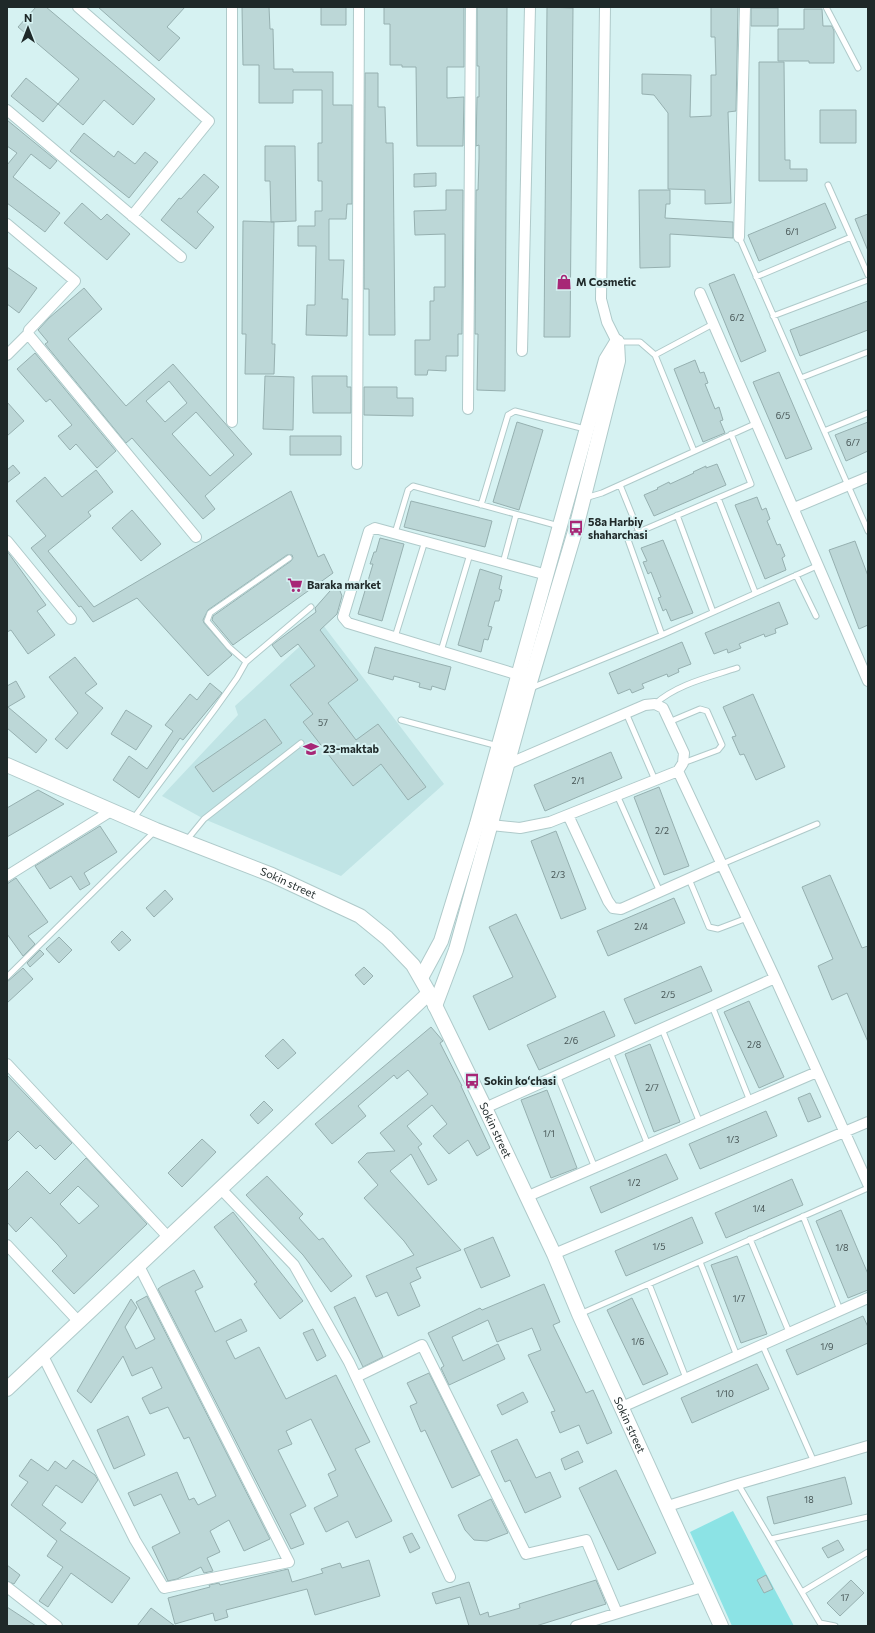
<svg xmlns="http://www.w3.org/2000/svg" width="875" height="1633" viewBox="0 0 875 1633" font-family="Commissioner,sans-serif">
	<style>
		.built { fill: #c0e4e5 }
		.green { fill: #8ce3e5 }
		.building { fill: #bcd7d7; stroke: #96b0b0; fill-rule: evenodd }
		.lines { fill: none; stroke-linecap: round; stroke-linejoin: round }
		.lane-casing { stroke: #afcaca; stroke-width: 7 }
		.street-casing { stroke: #afcaca; stroke-width: 12 }
		.secondary-casing { stroke: #afcaca; stroke-width: 16 }
		.lane { stroke: #fff; stroke-width: 5 }
		.street { stroke: #fff; stroke-width: 10 }
		.secondary { stroke: #fff; stroke-width: 14 }
		.labels { text-anchor: middle; stroke-width: 4; stroke-linejoin: round; paint-order: stroke }
		.number-label { font-size: 9px; fill: #465454 }
		.poi-label { font-size: 11px; font-weight: bold; fill: #1f2929; stroke: #d6f2f2; text-anchor: start }
		.street-label { font-size: 11px; fill: #1f2929; stroke: #d6f2f2 }
	</style>
	<rect width="100%" height="100%" fill="#d6f2f2"/>
	<!-- built -->
	<path class="built" d="M323,625L444,784L341,876L204,819L162,796L238,715L235,706Z"/>
	<!-- green -->
	<path class="green" d="M733,1511L794,1626H732L690,1532Z"/>
	<!-- building -->
	<path class="building" d="M36,7H46L155,99L133,125L104,100L83,125L58,104L79,79L18,27Z
		M98,7H185L167,27L180,38L159,61Z
		M242,7H269L270,29H273L274,69H293V72H333V105H352V204H347L346,219H329V260H344L342,299H348L347,336L306,335L307,305H315L316,246H298V226H315V211H322V181H318V143H322V90H293V103H259V65H243Z
		M321,7H346V25H321Z
		M384,7H464V67H447V98L464,97L463,146H417L416,67H402V65H390V24H384Z
		M477,7H507L505,391L477,390L478,334H475L476,190H478L479,159V145L476,146L477,97H479V66H477Z
		M547,7L573,8L570,337H544Z
		M711,7H738L736,111L728,112L731,203L705,204V190L668,189V113L654,95L642,94V74L691,75L690,117L711,116V75H716L715,37H711Z
		M751,8H778V26H751Z
		M804,9H822L823,26H832L834,31V63H809V61H778V29H804Z
		M759,62H784L785,160H790V169H807V181H759Z
		M365,73H378V107H385L386,143H393L395,335H369V289H364Z
		M26,78L58,104L43,122L11,96Z
		M820,110H856V143H820Z
		M7,120L57,161L50,169L31,154L13,177L60,213L45,232L7,203V165L17,153L7,146Z
		M84,133L114,157L118,151L135,164L145,152L158,162L129,198L70,151Z
		M265,146H295L296,221L271,222L270,181H265Z
		M436,173V186L414,187V174Z
		M204,174L219,187L197,212L214,227L196,249L161,220L179,198L181,199Z
		M446,190H463L462,334H458V356H446V371L428,370L427,375H415V340H430V301H434V287H445V234L415,235L414,211L446,210Z
		M639,190H670V204H666L665,218L733,222V238L670,234V267L640,268Z
		M82,203L101,220L107,214L130,234L107,260L64,223Z
		M825,203L836,228L759,261L748,235Z
		M868,214V251L855,219Z
		M243,221L274,222L272,344H275L274,374H245L246,334H242Z
		M7,267L37,288L19,313L7,304Z
		M734,274L766,351L741,362L709,284Z
		M84,288L102,309L68,339L126,406L173,364L252,454L205,496L215,509L203,519L132,438L126,443L45,344L48,342L38,330L49,318ZM169,381L187,403L165,422L146,401ZM196,412L234,455L210,476L172,434Z
		M868,301V330L800,356L790,330Z
		M35,353L116,451L97,468L76,444L70,450L58,436L72,425L50,399L46,402L17,369Z
		M695,360L700,373L704,372L708,383L705,384L715,409L719,407L723,420L720,421L725,433L703,442L674,369Z
		M779,372L812,449L786,459L753,382Z
		M265,376L294,377L293,430L263,429Z
		M312,376H347V387H351V413H313Z
		M364,387H397V398H413V416L364,415Z
		M7,402L24,421L7,436Z
		M517,422L543,430L519,510L493,502Z
		M868,422V451L846,461L835,435Z
		M290,436H341V455H290Z
		M717,464L726,485L654,516L644,495L658,489L657,488L669,482L670,484L694,473L693,472L706,466V468Z
		M13,465L20,473L7,483V470Z
		M96,470L113,492L88,512L91,516L48,551L94,607L291,491L318,557L324,554L333,573L233,645L212,620L213,616L291,561L293,558L292,555H287L208,610L203,620L204,623L232,655L208,676L137,598L93,622L81,606L79,607L31,548L46,536L16,501L45,477L62,497Z
		M757,497L762,510L766,508L770,519L767,521L777,545L780,544L785,556L782,558L786,570L765,579L735,505Z
		M411,501L492,521L485,547L404,527Z
		M132,510L161,544L141,561L112,528Z
		M380,538L404,544L382,621L358,614L373,564H370L374,552H376Z
		M663,540L693,613L671,621L666,609L663,611L658,598L661,597L651,572L648,574L643,562L647,561L641,548Z
		M855,541L868,576V625L859,629L829,550Z
		M7,551L46,605L37,611L55,635L28,654L11,630L7,632Z
		M480,569L502,576L499,589L502,590L499,601H495L488,626L492,627L488,640L484,639L481,652L458,645Z
		M337,583L342,596L337,614L320,630L358,680L328,703L356,740L378,724L426,787L408,800L381,764L353,786L303,722L313,714L290,685L315,666L298,644L281,657L272,645L316,612L315,608Z
		M779,602L788,624L775,629L776,633L765,637L764,634L739,644L741,648L728,653L727,649L714,654L705,633Z
		M682,642L691,664L678,669L679,672L668,677L667,674L642,684L644,688L632,693L630,689L618,694L609,673Z
		M375,647L451,667L445,690L432,686L431,690L419,687L420,683L394,676L393,680L368,673Z
		M75,657L97,684L85,693L103,708L67,749L55,739L78,713L49,677Z
		M16,681L25,697L8,707L47,740L36,753L7,728V686Z
		M210,683L222,693L183,740L180,738L139,798L113,780L129,756L147,769L173,731L165,725L190,694L197,700Z
		M753,694L785,767L756,780L744,754L740,755L732,737L736,736L723,707Z
		M126,710L152,726L136,750L111,734Z
		M265,719L282,743L213,792L195,767Z
		M611,752L622,778L545,811L534,785Z
		M659,787L689,866L664,875L634,797Z
		M38,790L64,804L7,837V808Z
		M100,826L117,852L84,873L90,884L80,890L71,876L50,889L35,866Z
		M556,831L586,909L561,919L531,841Z
		M830,875L862,948L868,946V1042L847,993L832,1000L818,966L833,959L802,887Z
		M16,878L48,922L28,936L35,944L23,956L7,934V884Z
		M165,890L173,899L154,917L146,908Z
		M674,898L685,923L608,956L597,931Z
		M516,914L556,997L489,1030L473,996L513,977L489,927Z
		M122,931L131,940L119,951L111,942Z
		M59,937L72,950L59,963L46,949Z
		M40,950L44,954L30,967L27,963Z
		M701,966L712,991L635,1024L624,999Z
		M364,967L373,976L364,985L355,975Z
		M23,968L33,979L7,1003V982Z
		M749,1001L784,1077L759,1088L724,1012Z
		M604,1011L615,1036L539,1070L527,1045Z
		M431,1027L443,1041L440,1043L462,1086H461L490,1148L477,1156L468,1140L449,1154L433,1136L447,1124L432,1105L407,1126L422,1144L418,1147L437,1180L428,1185L411,1154L390,1171L461,1250L416,1268L421,1278L410,1283L420,1306L398,1316L387,1292L376,1297L366,1276L414,1255L404,1241L364,1198L378,1185L358,1162L367,1153L395,1151L380,1133L428,1094L408,1070L397,1079L394,1075L358,1106L366,1116L332,1144L315,1124Z
		M283,1039L296,1053L278,1069L265,1056Z
		M650,1044L680,1122L654,1132L625,1054Z
		M7,1075L72,1143L55,1160L40,1145L36,1149L18,1131L7,1142Z
		M547,1090L577,1168L551,1178L521,1100Z
		M810,1093L821,1117L808,1122L798,1098Z
		M264,1101L273,1110L258,1124L250,1115Z
		M766,1111L777,1136L700,1169L689,1144Z
		M202,1139L216,1152L182,1187L168,1173Z
		M666,1154L678,1179L601,1213L590,1187Z
		M86,1158L147,1224L74,1294L52,1271L67,1256L58,1245L31,1217L16,1232L7,1222V1191L27,1171L50,1194ZM78,1186L99,1206L79,1224L60,1204Z
		M267,1176L303,1214L299,1218L319,1240L323,1238L352,1276L331,1292L303,1255L246,1195Z
		M792,1179L803,1205L726,1238L715,1213Z
		M841,1210L868,1274V1290L848,1298L816,1221Z
		M233,1212L303,1301L280,1319L254,1284L257,1282L214,1227Z
		M692,1217L703,1243L626,1276L615,1251Z
		M493,1237L510,1276L481,1288L464,1249Z
		M737,1256L767,1334L741,1343L711,1265Z
		M194,1270L203,1287L195,1291L215,1332L241,1319L247,1331L226,1341L235,1359L259,1347L286,1399L336,1375L370,1442L355,1449L392,1521L356,1538L348,1521L326,1532L314,1508L338,1496L328,1474L336,1470L311,1419L286,1431L292,1444L278,1450L306,1506L290,1514L304,1544L291,1549L158,1289L162,1286Z
		M544,1284L560,1322L553,1325L586,1393L593,1390L612,1433L587,1444L579,1425L560,1433L551,1412L555,1411L528,1355L541,1350L532,1328L497,1342L488,1320L452,1337L463,1361L498,1344L505,1359L449,1385L441,1368L444,1366L428,1333L480,1308L482,1310Z
		M147,1296L270,1539L244,1551L229,1520L210,1531L220,1552L207,1558L213,1571L204,1573L201,1567L177,1579L168,1581L152,1547L180,1533L161,1494L134,1506L128,1493L177,1472L189,1500L194,1498L198,1505L216,1496L189,1437L184,1439L168,1407L150,1414L142,1398L162,1388L152,1367L132,1376L123,1356L91,1403L77,1391L131,1299L137,1308L125,1327L136,1349L155,1339L136,1302Z
		M355,1297L383,1357L363,1367L334,1307Z
		M632,1298L668,1374L643,1385L607,1310Z
		M863,1316L868,1327V1343L797,1375L786,1350Z
		M313,1329L326,1356L317,1361L303,1333Z
		M757,1364L769,1389L692,1423L681,1398Z
		M429,1373L480,1475L452,1488L425,1430L421,1432L410,1406L417,1403L407,1383Z
		M523,1392L528,1402L502,1415L497,1405Z
		M128,1416L145,1455L114,1469L97,1430Z
		M517,1439L536,1478L550,1472L561,1497L525,1513L510,1480L505,1482L491,1451Z
		M578,1451L583,1462L565,1470L561,1459Z
		M31,1459L48,1471L55,1461L66,1469L73,1460L95,1475L98,1480L82,1503L56,1485L42,1505L66,1523L60,1530L130,1578L112,1603L71,1573L48,1607L39,1601L63,1567L47,1556L57,1541L11,1505L28,1482L19,1476Z
		M616,1470L656,1553L618,1570L579,1488Z
		M845,1477L852,1504L774,1524L767,1497Z
		M491,1499L508,1533L487,1541L474,1540L465,1530L458,1515Z
		M412,1533L420,1548L410,1553L403,1537Z
		M838,1540L844,1550L828,1558L822,1548Z
		M369,1560L380,1596L315,1615L307,1589L226,1610L228,1617L215,1621L213,1613L175,1624L168,1598L210,1587L209,1585L219,1583L220,1585L288,1569L292,1582L323,1573L321,1569L340,1563L342,1568Z
		M7,1565L20,1575L14,1584L7,1581Z
		M766,1575L773,1589L764,1593L757,1580Z
		M596,1580L606,1604L536,1626H469L460,1597L436,1604L432,1593L469,1582L480,1615L488,1612L489,1617L520,1608L519,1604Z
		M851,1580L864,1593L840,1616L827,1603Z
		M7,1607L36,1626H7Z
		M151,1608L175,1626H137Z"/>
	<g class="lines">
		<!-- lane casing -->
		<g class="lane-casing">
			<path id="lane" d="M826,7L858,68
				M828,185L868,275
				M739,237L868,531
				M756,277L851,237
				M773,316L868,280
				M618,342H640L655,355
				M801,378L868,352
				M824,431L868,413
				M694,451L655,355L713,324
				M620,485L639,532
				M585,498L602,493L757,423
				M718,498L751,484L731,434
				M481,505L508,415L515,411L585,429
				M677,515L713,612
				M395,533L408,490L413,486L559,526
				M503,563L516,515
				M796,575L816,616
				M662,635L627,537L718,498L755,592
				M395,637L425,541
				M441,651L470,554
				M246,662L229,647L207,621L210,613L289,558
				M531,688L662,635L819,565
				M655,704C677,684 710,677 737,668
				M626,713L655,780
				M401,720L498,746
				M669,722L700,709L707,711L722,745L718,750L683,763
				M617,795L660,892
				M133,819L215,709L237,678L246,662L311,607
				M186,841L204,819L301,743
				M722,864L817,824
				M689,879L709,927L718,929L747,918
				M7,977L154,832
				M712,1006L750,1101
				M662,1029L700,1123
				M610,1052L648,1145
				M557,1075L595,1168
				M803,1216L840,1310
				M750,1239L789,1332
				M700,1262L737,1356
				M649,1284L686,1378
				M580,1314L868,1188
				M762,1344L814,1462
				M738,1484L820,1623L835,1626
				M771,1539L868,1517
				M802,1592L868,1552"/>
		</g>
		<!-- street casing -->
		<g class="street-casing">
			<path id="street" d="M78,7L209,121L132,216
				M232,7V422
				M605,7L601,299L607,322L617,342
				M7,110L181,257
				M7,224L75,281L29,330L28,334
				M739,237L745,7
				M700,293L868,681
				M522,351L530,7
				M7,355L28,334L196,537
				M468,409L471,7
				M357,464L359,7
				M794,508L868,477
				M7,541L71,619
				M519,675L348,623L343,617L369,531L375,528L547,575
				M508,764L645,705L655,704L663,708L684,753L683,763L678,771
				M568,815L608,901L613,908L621,909L722,864
				M491,825L520,828L550,822L678,771L775,978L868,1184
				M7,876L111,811
				M7,1064L169,1238
				M485,1108L775,978
				M221,1189L294,1265L349,1362L450,1577
				M526,1197L817,1072
				M7,1245L79,1322
				M554,1254L868,1122
				M43,1356L135,1540L164,1588L289,1562L139,1266
				M356,1377L422,1345L526,1554L586,1540L617,1613
				M622,1407L868,1298
				M668,1506L738,1484L868,1446
				M7,1587L57,1626
				M576,1626L702,1587"/>
		</g>
		<!-- secondary casing -->
		<g class="secondary-casing">
			<g id="secondary">
				<path id="s1" d="M7,765L156,830L272,875L360,916L387,938L413,965L429,993L485,1108L554,1254L579,1314L721,1626"/>
				<path d="M421,978L441,941L477,824L606,360L617,342"/>
				<path d="M435,1006L456,950L528,689L576,528L618,361L617,342"/>
				<path d="M7,1389L429,993"/>
			</g>
		</g>
		<!-- lane -->
		<use href="#lane" class="lane"/>
		<!-- street -->
		<use href="#street" class="street"/>
		<!-- secondary -->
		<use href="#secondary" class="secondary"/>
	</g>
	<!-- icons -->
	<defs>
		<g id="shop-bare" transform="scale(1.2)"><path d="M-5-2.5h2.3a2.7 3.5 0 0 1 5.4 0H5L5.5 6h-11ZM-1.5-2.5h3a1.5 2.3 0 0 0-3 0Z" fill="#a72776" stroke="#d6f2f2" stroke-width="2.5" paint-order="stroke"/></g>
		<g id="bus-bare" transform="scale(1.2)"><path d="M-5-6H5V4H4V6H2V4H-2V6H-4V4H-5ZM-3.5-4V0h7V-4ZM-3.5 1.2v1.5H-2V1.2ZM2 1.2v1.5H3.5V1.2Z" fill="#a72776" stroke="#d6f2f2" stroke-width="2.5" paint-order="stroke"/></g>
		<g id="supermarket-bare" transform="scale(1.2)"><path d="M-6-5.5h2.5l.6 2H6L4.5 2H-2.5L-4.4-4H-6ZM-1.5 3.2a1.3 1.3 0 1 0 .1 0ZM3 3.2a1.3 1.3 0 1 0 .1 0Z" fill="#a72776" stroke="#d6f2f2" stroke-width="2.5" paint-order="stroke"/></g>
		<g id="school-bare" transform="scale(1.2)"><path d="M0-5L7-2L0 1L-7-2ZM-4 1L0 2.5L4 1V4Q0 6-4 4Z" fill="#a72776" stroke="#d6f2f2" stroke-width="2.5" paint-order="stroke"/></g>
	</defs>
	<g fill-rule="evenodd">
		<use href="#shop-bare" x="564" y="282"/>
		<use href="#bus-bare" x="576" y="528"/>
		<use href="#supermarket-bare" x="295" y="585"/>
		<use href="#school-bare" x="311" y="749"/>
		<use href="#bus-bare" x="472" y="1081"/>
	</g>
	<g class="labels">
		<!-- number labels -->
		<g class="number-label">
			<text x="792" y="235">6/1</text>
			<text x="737" y="321">6/2</text>
			<text x="783" y="419">6/5</text>
			<text x="853" y="446">6/7</text>
			<text x="323" y="726">57</text>
			<text x="578" y="784">2/1</text>
			<text x="662" y="834">2/2</text>
			<text x="558" y="878">2/3</text>
			<text x="641" y="930">2/4</text>
			<text x="668" y="998">2/5</text>
			<text x="571" y="1044">2/6</text>
			<text x="754" y="1048">2/8</text>
			<text x="652" y="1091">2/7</text>
			<text x="549" y="1137">1/1</text>
			<text x="733" y="1143">1/3</text>
			<text x="634" y="1186">1/2</text>
			<text x="759" y="1212">1/4</text>
			<text x="659" y="1250">1/5</text>
			<text x="842" y="1251">1/8</text>
			<text x="739" y="1302">1/7</text>
			<text x="638" y="1345">1/6</text>
			<text x="827" y="1350">1/9</text>
			<text x="725" y="1397">1/10</text>
			<text x="809" y="1503">18</text>
			<text x="845" y="1601">17</text>
		</g>
		<!-- poi labels -->
		<g class="poi-label">
			<text x="576" y="286">M Cosmetic</text>
			<text x="588" y="526">58a Harbiy<tspan x="588" dy="13">shaharchasi</tspan></text>
			<text x="307" y="589">Baraka market</text>
			<text x="323" y="753">23-maktab</text>
			<text x="484" y="1085">Sokin koʻchasi</text>
		</g>
		<!-- street labels -->
		<g class="street-label">
			<text dy="4" stroke="none"><textPath href="#s1" startOffset="305">Sokin street</textPath></text>
			<text dy="4" stroke="none"><textPath href="#s1" startOffset="641">Sokin street</textPath></text>
			<text dy="4" stroke="none"><textPath href="#s1" startOffset="965">Sokin street</textPath></text>
		</g>
	</g>
	<!-- border -->
	<rect width="875" height="1633" fill="none" stroke="#1f2929" stroke-width="16"/>
	<!-- north arrow -->
	<g transform="translate(28 28)" stroke="#d6f2f2" stroke-width="3" paint-order="stroke">
	<path d="M0-3L7 15L0 10L-7 15Z" fill="#1f2929"/>
	<text y="-6" font-size="11" font-weight="bold" text-anchor="middle" fill="#1f2929">N</text>
	</g>
</svg>
